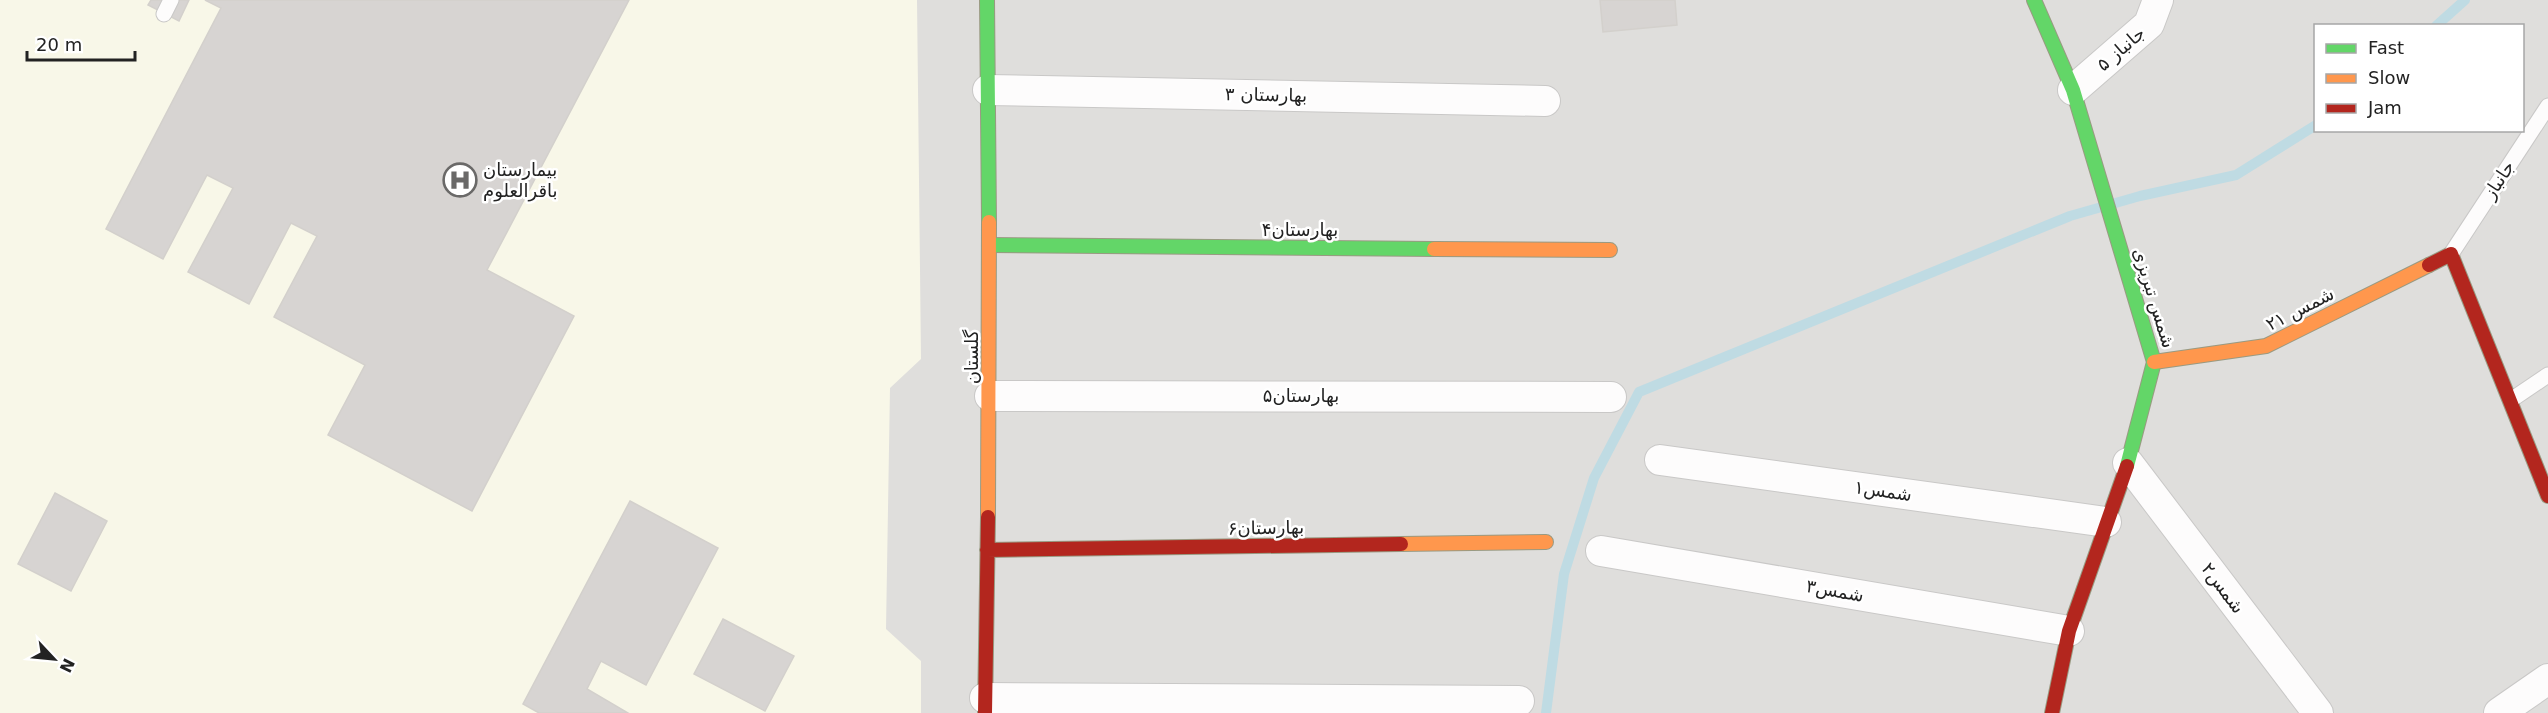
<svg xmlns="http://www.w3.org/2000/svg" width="2548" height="713" viewBox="0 0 2548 713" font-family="'DejaVu Sans','Noto Naskh Arabic',sans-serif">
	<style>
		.residential { fill: #dfdedc; fill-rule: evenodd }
		.education { fill: #f8f7e8 }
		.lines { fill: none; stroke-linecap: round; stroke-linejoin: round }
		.stream { stroke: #bfdbe3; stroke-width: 10 }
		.building { fill: #d7d4d2; stroke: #d3d0cc; stroke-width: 1.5 }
		.lane-casing { stroke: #c9c8c7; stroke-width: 17 }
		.street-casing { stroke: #c9c8c7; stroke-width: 32 }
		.fast-casing { stroke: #999a82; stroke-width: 16 }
		.slow-casing { stroke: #999a82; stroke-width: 16 }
		.jam-casing { stroke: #999a82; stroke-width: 16 }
		.lane { stroke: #fdfcfc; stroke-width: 15 }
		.street { stroke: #fdfcfc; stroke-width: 30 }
		.fast { stroke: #63d668; stroke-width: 14 }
		.slow { stroke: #ff974d; stroke-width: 14 }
		.jam { stroke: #b3261e; stroke-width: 14 }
		.labels { text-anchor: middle; stroke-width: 5; stroke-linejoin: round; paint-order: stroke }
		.street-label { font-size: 18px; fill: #222; stroke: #fff }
		.poi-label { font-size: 18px; fill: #222; stroke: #fff; text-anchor: start }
	</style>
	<rect width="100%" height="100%" fill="#f0eeeb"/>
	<!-- residential -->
	<path class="residential" d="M0,0H2548V713H0ZM2316,26H2522V130H2316Z"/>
	<!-- education -->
	<path class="education" d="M0,0H917L921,359L890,388L886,629L921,661V713H0Z"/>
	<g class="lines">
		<!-- stream -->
		<path class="stream" d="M2436,26L2465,0
			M1546,713L1564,574L1594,478L1639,392L2070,216L2140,196L2236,175L2316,125"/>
	</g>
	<!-- building -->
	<path class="building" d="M151,0H189L179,21L148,5Z
		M205,0H629L487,270L574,316L472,511L328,435L365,365L274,317L317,236L291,223L249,304L188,272L233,188L207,175L163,259L106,229L221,8Z
		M1600,0H1675L1677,25L1603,32Z
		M55,493L107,521L71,591L18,564Z
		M630,501L718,548L646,685L601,661L587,689L628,713H539L523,704Z
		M723,619L794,656L765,711L694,674Z"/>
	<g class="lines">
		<!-- lane casing -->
		<g class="lane-casing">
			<path id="lane" d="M164,14L171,0
				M2451,254L2548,106
				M2511,400L2548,375"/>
		</g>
		<!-- street casing -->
		<g class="street-casing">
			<path id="street" d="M988,90L1545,101
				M2073,90L2149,24L2158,0
				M990,396L1611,397
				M1660,460L2106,522
				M2128,463L2318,713
				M1601,551L2069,631
				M985,698L1519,701
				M2499,713L2548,679"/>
		</g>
		<!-- fast casing -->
		<g class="fast-casing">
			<path id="fast" d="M987,0L989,222
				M2034,0L2073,90L2154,362L2127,466
				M989,245L1434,249"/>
		</g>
		<!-- slow casing -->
		<g class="slow-casing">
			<path id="slow" d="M1434,249L1610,250
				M2154,362L2266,346L2429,265
				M988,517L989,222
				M1401,544L1546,542"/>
		</g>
		<!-- jam casing -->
		<g class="jam-casing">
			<path id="jam" d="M2429,265L2451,254L2548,496
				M987,550L1401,544
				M985,713L988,517
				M2052,713L2069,631L2127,466"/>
		</g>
		<!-- lane -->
		<use href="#lane" class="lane"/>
		<!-- street -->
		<use href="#street" class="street"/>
		<!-- fast -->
		<use href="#fast" class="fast"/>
		<!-- slow -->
		<use href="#slow" class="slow"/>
		<!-- jam -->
		<use href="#jam" class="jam"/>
	</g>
	<!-- icons -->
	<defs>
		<g id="hospital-ring" transform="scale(1.725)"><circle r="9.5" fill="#fff" stroke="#6a6968" stroke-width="1.5"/><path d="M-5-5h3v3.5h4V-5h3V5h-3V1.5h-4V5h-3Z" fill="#6a6968"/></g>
	</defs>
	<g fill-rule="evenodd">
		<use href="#hospital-ring" x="460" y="180"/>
	</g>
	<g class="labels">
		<!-- street labels -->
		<g class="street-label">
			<text transform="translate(2121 49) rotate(-41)" y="6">جانباز ۵</text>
			<text transform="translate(1266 95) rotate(1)" y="6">بهارستان ۳</text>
			<text transform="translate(2499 180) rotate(-57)" y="6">جانباز</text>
			<text x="1300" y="236">بهارستان۴</text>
			<text transform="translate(2154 298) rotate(73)" y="6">شمس تبریزی</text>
			<text transform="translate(2300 309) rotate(-27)" y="6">شمس ۲۱</text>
			<text transform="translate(972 357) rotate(-90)" y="6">گلستان</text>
			<text x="1301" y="402">بهارستان۵</text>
			<text transform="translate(1883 491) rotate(8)" y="6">شمس۱</text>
			<text transform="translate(1266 528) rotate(-1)" y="6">بهارستان۶</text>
			<text transform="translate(2223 588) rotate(53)" y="6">شمس۲</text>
			<text transform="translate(1835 591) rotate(10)" y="6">شمس۳</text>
		</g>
		<!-- poi labels -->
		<g class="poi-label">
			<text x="483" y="176">بیمارستان<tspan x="483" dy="21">باقرالعلوم</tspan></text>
		</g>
	</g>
	<!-- legend -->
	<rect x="2314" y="24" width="210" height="108" fill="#ffffff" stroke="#a7a7a7" stroke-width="1.5"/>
	<rect x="2326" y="44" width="30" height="9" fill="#63d668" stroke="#a7a7a7" stroke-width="1.5"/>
	<text x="2368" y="54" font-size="18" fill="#222222">Fast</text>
	<rect x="2326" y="74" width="30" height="9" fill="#ff974d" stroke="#a7a7a7" stroke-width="1.5"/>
	<text x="2368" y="84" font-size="18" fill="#222222">Slow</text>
	<rect x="2326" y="104" width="30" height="9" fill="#b3261e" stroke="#a7a7a7" stroke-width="1.5"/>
	<text x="2368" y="114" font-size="18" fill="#222222">Jam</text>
	<!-- north arrow -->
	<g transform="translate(54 659) rotate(116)" stroke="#ffffff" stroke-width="4.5" paint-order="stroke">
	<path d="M0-4.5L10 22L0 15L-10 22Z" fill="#222222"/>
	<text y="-9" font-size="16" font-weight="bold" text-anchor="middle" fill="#222222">N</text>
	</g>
	<!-- scale -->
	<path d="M27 51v9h108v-9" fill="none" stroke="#222222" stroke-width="3"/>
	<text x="36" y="51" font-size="18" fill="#222222" stroke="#ffffff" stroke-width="4.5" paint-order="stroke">20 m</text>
</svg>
